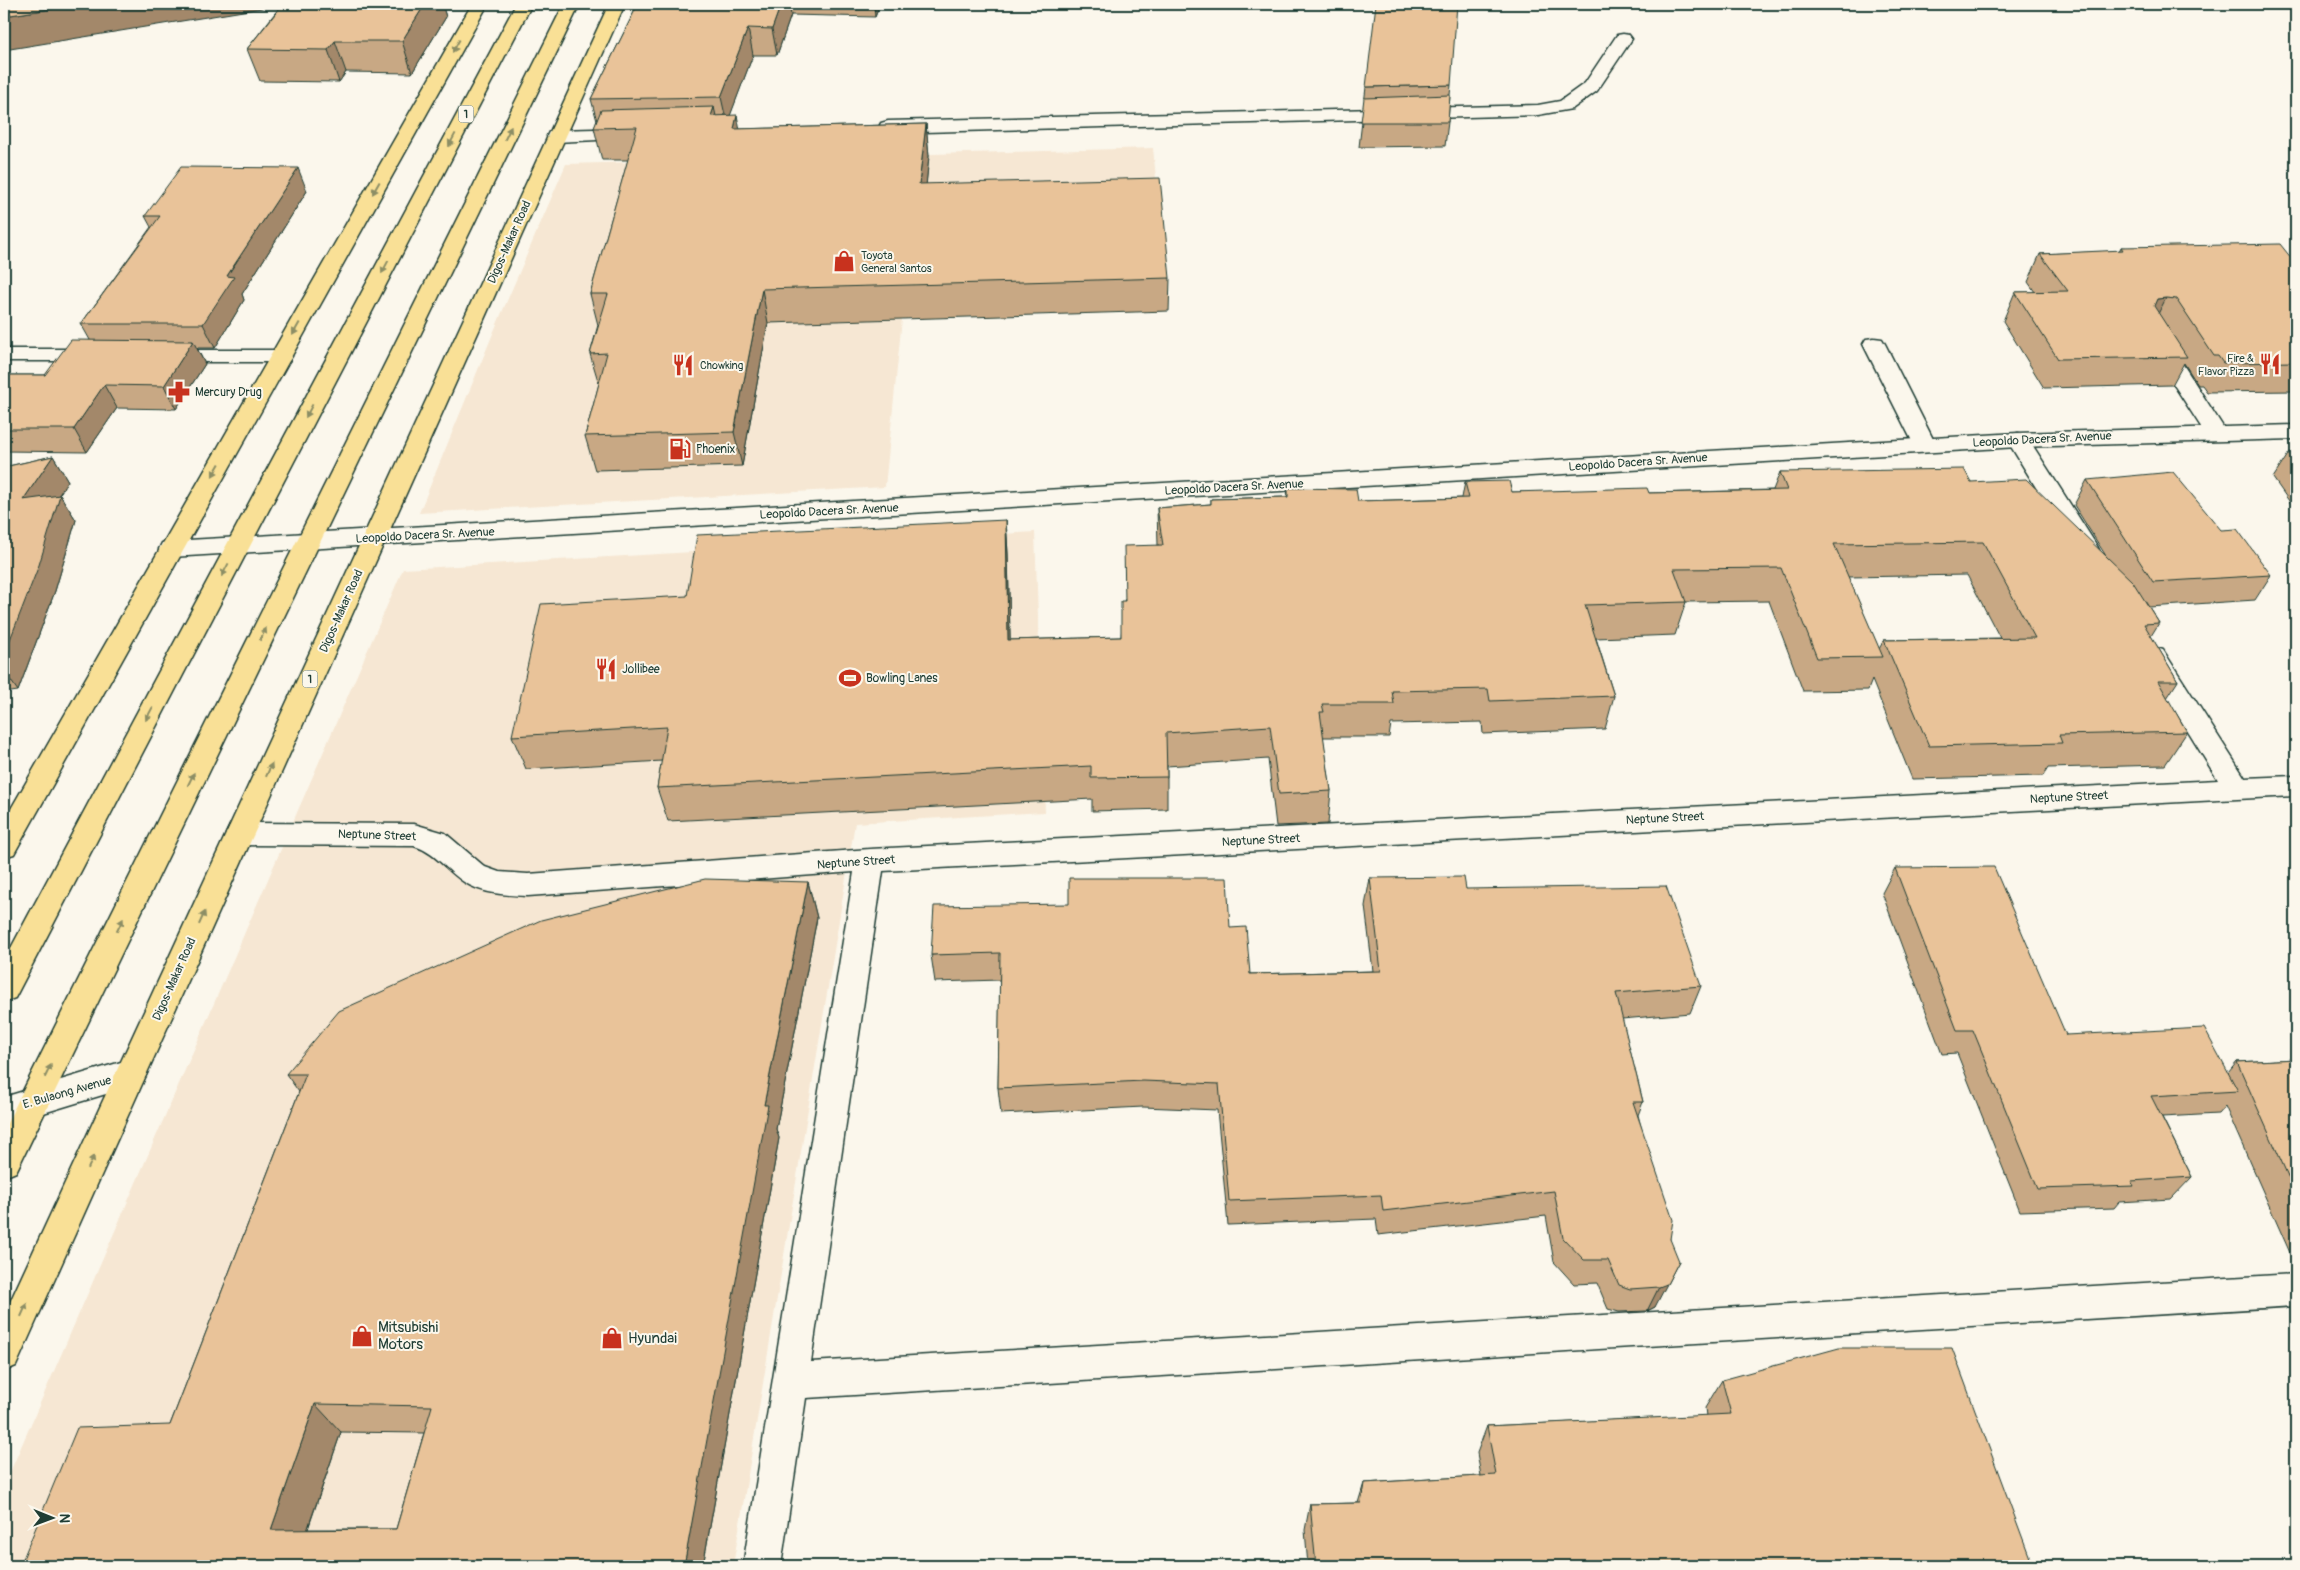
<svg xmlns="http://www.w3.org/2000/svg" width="2300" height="1570" viewBox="0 0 2300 1570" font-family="Pangolin,sans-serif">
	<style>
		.built { fill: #f6e7d3 }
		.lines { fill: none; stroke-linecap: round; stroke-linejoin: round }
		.lane-casing { stroke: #1f3d34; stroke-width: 3 }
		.street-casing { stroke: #1f3d34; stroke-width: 3 }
		.secondary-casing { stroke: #1f3d34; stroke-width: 3 }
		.primary-casing { stroke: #1f3d34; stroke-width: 3 }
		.lane { fill: #fbf7ec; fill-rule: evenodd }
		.street { fill: #fbf7ec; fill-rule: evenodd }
		.secondary { fill: #fbf7ec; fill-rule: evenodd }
		.primary { fill: #f9e096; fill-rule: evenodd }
		.wall { fill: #c8a884; stroke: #1f3d34; fill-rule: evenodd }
		.shaded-wall { fill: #a3886b; stroke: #1f3d34 }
		.building { fill: #e9c399; stroke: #1f3d34; fill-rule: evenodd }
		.oneway { fill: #8c8e65 }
		.labels { text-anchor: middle; stroke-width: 4; stroke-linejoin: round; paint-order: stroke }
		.shield { fill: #fbf7ec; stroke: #61756b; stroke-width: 1 }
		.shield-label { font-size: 11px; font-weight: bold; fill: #1f3d34 }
		.far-poi-label { font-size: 11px; fill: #1f3d34; stroke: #fbf7ec; text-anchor: start }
		.street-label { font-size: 12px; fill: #1f3d34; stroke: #fbf7ec }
		.poi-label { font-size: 12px; fill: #1f3d34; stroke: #fbf7ec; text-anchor: start }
		.near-poi-label { font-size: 15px; fill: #1f3d34; stroke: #fbf7ec; text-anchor: start }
	</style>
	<rect width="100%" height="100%" fill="#fbf7ec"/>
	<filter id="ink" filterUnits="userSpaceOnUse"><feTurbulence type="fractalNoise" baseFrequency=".02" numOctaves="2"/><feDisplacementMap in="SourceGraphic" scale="10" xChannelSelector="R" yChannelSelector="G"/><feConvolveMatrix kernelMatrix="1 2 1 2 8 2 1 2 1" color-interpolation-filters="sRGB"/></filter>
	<g filter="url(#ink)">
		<!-- built -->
		<path class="built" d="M1153,148L1169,311L902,319L885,487L419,513L494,331L566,164Z
			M1035,532L1045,812L855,823L733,1566H4V1486L403,569Z"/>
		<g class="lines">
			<!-- lane casing -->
			<g class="lane-casing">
				<path id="lane" d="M1623,34L1629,35L1632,39L1597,91L1572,109L1538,115L888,133L881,131L879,127L881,123L888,121L1538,105L1560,101L1585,83L1617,35Z
					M632,128L639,130L641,134L639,138L556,142L549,140L547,136L549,132L556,130Z
					M2158,337L2166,338L2227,433L2224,438L2216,440L2208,438L2205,433L2147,343L2150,338Z
					M1874,338L1882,339L1885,344L1936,445L1933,450L1925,452L1917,450L1914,445L1863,344L1866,339Z
					M4,349H97L105,350L108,355L105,360L97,361H4Z
					M163,350H281L289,351L292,356L289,361L281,362H163L155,361L152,356L155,351Z"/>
			</g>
			<!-- street casing -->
			<g class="street-casing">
				<path id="street" d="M2018,433L2026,435L2097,546L2100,552L2097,558L2088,560L2079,558L2007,440L2010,435Z
					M2154,647L2163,650L2245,778L2296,776V796L883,871L811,1362L2296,1274V1306L806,1398L781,1566H743L854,872L528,896C507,895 482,894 464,882C446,870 435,852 414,846L240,845L230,842L226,834L230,826L240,823L414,824L445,833L485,867L499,872L528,874L870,849L2218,780L2141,656L2145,650Z"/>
			</g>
			<!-- secondary casing -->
			<g class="secondary-casing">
				<path id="secondary" d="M2296,425V439L2018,447L171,557L162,555L159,549L162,543L171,541L2018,433Z
					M131,1059L142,1063L147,1073L142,1083L4,1125V1097Z"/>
			</g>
			<!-- primary casing -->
			<g class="primary-casing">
				<path id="primary" d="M472,4H488L14,854L4,857V821Z
					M516,4H532L15,998L4,1002V961Z
					M564,4H580L16,1172L4,1177V1129Z
					M609,4H625L16,1366L4,1371V1315Z"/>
			</g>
			<!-- lane -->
			<use href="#lane" class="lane"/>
			<!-- street -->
			<use href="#street" class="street"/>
			<!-- secondary -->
			<use href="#secondary" class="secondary"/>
			<!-- primary -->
			<use href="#primary" class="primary"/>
		</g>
		<!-- wall -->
		<path class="wall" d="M4,4H442L446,17L412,73L346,72L339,82L260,81L247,49L282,4Z
			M638,4H880L875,17L791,15L777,55H753L730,115L740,129L926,124L929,156L926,184L1170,278L1169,311L768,323L742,466L595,470L585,436L599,384L590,354L598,325L590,294L628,160H602L594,128L597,121L591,99Z
			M1627,4H1668L1667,6Z
			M1451,85L1450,95L1448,122L1445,146L1359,147L1366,87Z
			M307,191L242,294L244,300L215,348H197L205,364L176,409L117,408L87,452L4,451V375H45L90,340L81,324L151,227L145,216Z
			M2121,247L2296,264V391L2207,392L2202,385H2198L2184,363L2172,385L2044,388L2003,321L2015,292H2035L2028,282L2040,254L2119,251Z
			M2296,452V511L2273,478L2289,453Z
			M53,456L68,481L59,495H60L76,520L55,591L18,691L4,693V467Z
			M1780,472L1971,482L2106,556L2074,505L2087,480L2221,530L2271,575L2255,600L2149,607L2159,623L2151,636L2178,681L2167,698L2187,732L2165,765L2048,768L2043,776L1912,779L1872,680L1868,690L1803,691L1769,601L1686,602L1675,635L1596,638L1614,696L1605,729L1483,734L1482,722L1391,724L1389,737H1323L1331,791L1328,824L1276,826L1268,759L1167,766V809L1092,811V799L668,821L657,788L662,761L526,769L512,736L687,596L1006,520L1008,554L1010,640L1121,637L1124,601L1158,545L1157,508L1211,504V499L1287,497L1288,488L1358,501L1462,498L1465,482L1512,492L1649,493L1773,490ZM1967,575L2000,638L1884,640L1879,649L1848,577Z
			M1895,868L2066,1035L2228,1073L2237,1062L2296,1059V1255H2291L2225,1106L2218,1114L2162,1117L2192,1177L2171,1199L2119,1202L2114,1208L2020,1211L1957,1053L1942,1054L1882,893Z
			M1370,878L1466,889L1701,986L1690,1013L1622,1019L1643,1102L1638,1115L1670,1239L1655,1307L1647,1311L1619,1312L1608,1309L1597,1283L1574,1284L1554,1262L1546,1216L1378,1235L1376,1219L1228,1225L1217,1110L1143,1107L1001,1114L998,1088L1000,980L935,982L931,955L1230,928L1250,974L1373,971L1365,906Z
			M808,882L817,918L776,1129L779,1138L703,1566H20L170,1425L299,1092L286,1074ZM341,1432L424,1433L396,1529H308Z
			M1722,1380L2033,1566H1308L1305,1530L1310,1504L1358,1503L1364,1483L1481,1476L1477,1453L1487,1426L1706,1416L1705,1408Z"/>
		<!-- shaded-wall -->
		<path class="shaded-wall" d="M83,4H286L4,50V16Z
			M425,4H442L446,17L412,73L402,41Z
			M781,4H789L791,15L777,55L772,29Z
			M874,4H880L875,17Z
			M748,28L753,55L727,124L721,97Z
			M335,41L346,72L339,82L328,50Z
			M714,107L721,139L711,116Z
			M737,115L743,147L734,129Z
			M926,124L929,156L923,217L919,184Z
			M298,168L307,191L242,294L244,300L215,348L203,324L227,276Z
			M762,289L768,323L742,466L734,432Z
			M2166,298L2152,326L2142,328L2157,299Z
			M193,341L205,364L176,409L164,386Z
			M104,385L117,408L87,452L74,429Z
			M53,456L68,481L39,525L23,500Z
			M60,495L76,520L55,591L18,691L4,671V655Z
			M1006,520L1008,554L1011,673L1008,640Z
			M808,882L817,918L776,1129L779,1138L703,1566H684L764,1105Z
			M1679,1261L1655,1307L1647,1311L1659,1287Z
			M315,1404L341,1432L299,1554L271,1530Z"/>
		<!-- building -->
		<path class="building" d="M4,4H83L4,16Z
			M283,4H425L402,41H335L328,50L247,49Z
			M638,4H781L772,29L748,28L721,97L591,99Z
			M1376,4H1457L1451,85L1366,87Z
			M1450,95L1448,122H1361L1364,98Z
			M714,107L711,116L737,115L734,129L926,124L919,184L1160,178L1170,278L762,289L734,432L585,436L607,353L590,354L608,294H590L637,127L594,128L601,110Z
			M181,167L298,168L227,276L234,277L203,324H81L160,216H145Z
			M2280,244L2296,264V362L2223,363L2218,356H2214L2176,299L2166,298L2157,299L2154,306L2187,357L2058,359L2015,292L2068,291L2040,254L2123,250L2121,247Z
			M71,340L193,341L164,386L104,385L74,429H4V375H45Z
			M2296,452V462L2289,453Z
			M53,456L23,500L60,495L39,565L4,655V467Z
			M1964,469L1971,482L2026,479L2133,582L2159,623L2144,624L2178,681H2158L2187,732L2059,735L2062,743L1929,746L1884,640L2035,638L1983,542L1834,544L1883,657L1817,658L1781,568L1674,569L1686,602L1585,605L1614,696L1490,701L1488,689L1392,691L1394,704H1322L1324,712H1320L1331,791L1279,794L1270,726L1166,733L1167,777L1091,778V766L657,788L667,727L512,736L541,604L687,596L697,535L1006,520L1008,640L1121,637V601H1125L1124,546L1163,545L1157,508L1211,504V499L1288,497V488L1356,489L1358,501L1469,498L1465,482L1509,481L1512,492L1647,488L1649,493L1787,490L1780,472Z
			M2173,472L2221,530L2237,529L2271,575L2153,582L2087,480Z
			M1994,867L2066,1035L2204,1028L2238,1091L2151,1096L2192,1177L2131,1181L2134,1186L2038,1189L1973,1030H1957L1895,868Z
			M1464,877L1466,889L1666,886L1701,986L1616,993L1643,1102H1633L1673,1220L1670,1239L1679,1261L1667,1284L1659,1287L1630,1289L1619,1285L1608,1260H1584L1563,1238L1554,1191L1383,1211L1381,1195L1229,1201L1219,1084L1143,1081L998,1088L1000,953L931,955L934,906L1069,904V878H1227L1230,928L1246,927L1250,974L1381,971L1370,878Z
			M705,879L808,882L764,1105H768L684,1566H20L77,1428L170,1425L306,1074H286L339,1011L541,920ZM315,1404L432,1406L396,1529L271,1530Z
			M2296,1059V1194L2237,1062Z
			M1839,1348H1952L2033,1566H1316L1310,1504L1361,1503L1364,1483L1496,1475L1487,1426L1731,1414L1722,1380Z"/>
		<!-- one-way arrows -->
		<defs><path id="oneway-solid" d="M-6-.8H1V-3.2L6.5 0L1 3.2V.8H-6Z" transform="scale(1.25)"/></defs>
		<g class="oneway">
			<use href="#oneway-solid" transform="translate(456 46) rotate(119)"/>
			<use href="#oneway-solid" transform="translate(508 133) rotate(-64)"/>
			<use href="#oneway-solid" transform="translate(452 140) rotate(118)"/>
			<use href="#oneway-solid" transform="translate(376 188) rotate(119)"/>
			<use href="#oneway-solid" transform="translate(385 267) rotate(118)"/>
			<use href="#oneway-solid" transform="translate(296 329) rotate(119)"/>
			<use href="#oneway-solid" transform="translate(309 411) rotate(118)"/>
			<use href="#oneway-solid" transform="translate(216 470) rotate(120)"/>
			<use href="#oneway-solid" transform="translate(225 570) rotate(118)"/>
			<use href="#oneway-solid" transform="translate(263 634) rotate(-64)"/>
			<use href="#oneway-solid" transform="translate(149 714) rotate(118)"/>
			<use href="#oneway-solid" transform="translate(269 770) rotate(-66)"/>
			<use href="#oneway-solid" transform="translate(191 779) rotate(-64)"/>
			<use href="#oneway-solid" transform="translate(202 918) rotate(-66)"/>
			<use href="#oneway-solid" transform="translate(120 925) rotate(-64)"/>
			<use href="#oneway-solid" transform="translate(48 1071) rotate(-64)"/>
			<use href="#oneway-solid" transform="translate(91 1162) rotate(-66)"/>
			<use href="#oneway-solid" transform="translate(24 1310) rotate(-66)"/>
		</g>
	</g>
	<!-- icons -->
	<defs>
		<g id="shop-bare" transform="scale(1.725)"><path d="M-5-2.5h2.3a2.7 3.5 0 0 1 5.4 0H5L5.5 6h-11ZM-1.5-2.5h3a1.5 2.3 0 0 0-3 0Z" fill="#c8321e" stroke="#fbf7ec" stroke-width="2.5" paint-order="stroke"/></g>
		<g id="restaurant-bare" transform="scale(1.725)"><path d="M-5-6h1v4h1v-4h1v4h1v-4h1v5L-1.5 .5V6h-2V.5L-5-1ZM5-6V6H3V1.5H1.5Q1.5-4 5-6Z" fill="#c8321e" stroke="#fbf7ec" stroke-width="2.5" paint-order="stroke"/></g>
		<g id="pharmacy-bare" transform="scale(1.725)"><path d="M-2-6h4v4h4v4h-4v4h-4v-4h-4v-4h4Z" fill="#c8321e" stroke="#fbf7ec" stroke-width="2.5" paint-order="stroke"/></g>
		<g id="fuel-bare" transform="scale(1.725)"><path d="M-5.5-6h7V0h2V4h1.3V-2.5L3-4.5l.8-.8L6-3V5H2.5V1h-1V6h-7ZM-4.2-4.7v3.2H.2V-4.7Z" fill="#c8321e" stroke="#fbf7ec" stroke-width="2.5" paint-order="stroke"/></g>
		<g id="stadium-bare" transform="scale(1.725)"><path d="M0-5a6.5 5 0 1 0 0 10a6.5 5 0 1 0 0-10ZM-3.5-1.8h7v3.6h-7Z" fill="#c8321e" stroke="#fbf7ec" stroke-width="2.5" paint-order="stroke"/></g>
	</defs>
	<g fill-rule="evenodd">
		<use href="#shop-bare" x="844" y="261"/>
		<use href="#restaurant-bare" x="2270" y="364"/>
		<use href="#restaurant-bare" x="683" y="365"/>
		<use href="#pharmacy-bare" x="179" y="392"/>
		<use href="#fuel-bare" x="680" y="449"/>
		<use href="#restaurant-bare" x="606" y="669"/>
		<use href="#stadium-bare" x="850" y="678"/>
		<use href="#shop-bare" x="362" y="1336"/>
		<use href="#shop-bare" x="612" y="1338"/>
	</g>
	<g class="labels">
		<!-- shield labels -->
		<g class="shield">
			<rect x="458.5" y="105.5" width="15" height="17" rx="4"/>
			<rect x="302.5" y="670.5" width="15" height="17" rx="4"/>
		</g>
		<g class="shield-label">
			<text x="466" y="118">1</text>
			<text x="310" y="683">1</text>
		</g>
		<!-- far-poi labels -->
		<g class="far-poi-label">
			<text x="861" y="259">Toyota<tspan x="861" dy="13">General Santos</tspan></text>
			<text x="2254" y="362" text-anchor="end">Fire &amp;<tspan x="2254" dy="13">Flavor Pizza</tspan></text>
			<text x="700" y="369">Chowking</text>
		</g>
		<!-- street labels -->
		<g class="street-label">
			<text transform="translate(509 242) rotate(-66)" y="4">Digos-Makar Road</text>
			<text transform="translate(2042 439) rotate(-3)" y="4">Leopoldo Dacera Sr. Avenue</text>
			<text transform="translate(1638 462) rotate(-4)" y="4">Leopoldo Dacera Sr. Avenue</text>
			<text transform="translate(1234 487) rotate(-3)" y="4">Leopoldo Dacera Sr. Avenue</text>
			<text transform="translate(829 511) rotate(-3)" y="4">Leopoldo Dacera Sr. Avenue</text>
			<text transform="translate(425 535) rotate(-3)" y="4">Leopoldo Dacera Sr. Avenue</text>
			<text transform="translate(341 611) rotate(-66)" y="4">Digos-Makar Road</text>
			<text transform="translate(2069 797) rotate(-3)" y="4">Neptune Street</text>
			<text transform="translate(1665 818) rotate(-3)" y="4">Neptune Street</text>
			<text transform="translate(377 835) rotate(2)" y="4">Neptune Street</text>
			<text transform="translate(1261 840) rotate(-3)" y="4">Neptune Street</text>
			<text transform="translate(856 862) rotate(-4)" y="4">Neptune Street</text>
			<text transform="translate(174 979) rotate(-66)" y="4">Digos-Makar Road</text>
			<text transform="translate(67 1092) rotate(-16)" y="4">E. Bulaong Avenue</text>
		</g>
		<!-- poi labels -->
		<g class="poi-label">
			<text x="195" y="396">Mercury Drug</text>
			<text x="696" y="453">Phoenix</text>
			<text x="622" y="673">Jollibee</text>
			<text x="866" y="682">Bowling Lanes</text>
		</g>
		<!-- near-poi labels -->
		<g class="near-poi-label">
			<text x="378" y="1332">Mitsubishi<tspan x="378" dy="17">Motors</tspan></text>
			<text x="628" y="1343">Hyundai</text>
		</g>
	</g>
	<!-- margin -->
	<rect width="2300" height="1570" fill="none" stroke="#fbf7ec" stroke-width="20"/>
	<rect x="10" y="10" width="2280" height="1550" fill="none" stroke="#1f3d34" stroke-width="2" filter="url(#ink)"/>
	<!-- north arrow -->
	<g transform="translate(52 1518) rotate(91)" stroke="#fbf7ec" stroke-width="4" paint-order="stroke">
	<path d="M0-4L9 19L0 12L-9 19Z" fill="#1f3d34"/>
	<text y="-8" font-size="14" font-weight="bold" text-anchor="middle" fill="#1f3d34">N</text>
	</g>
</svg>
